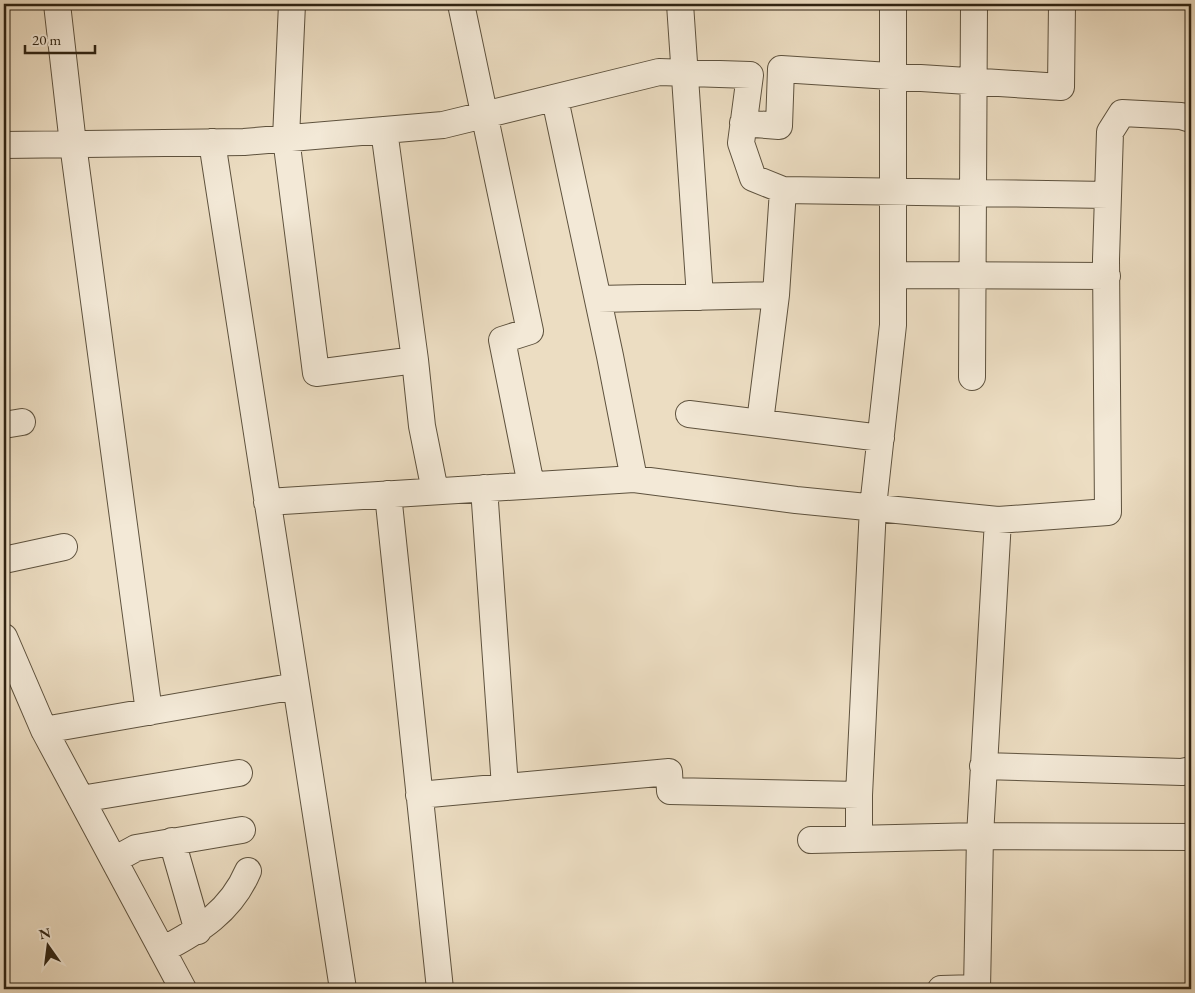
<svg xmlns="http://www.w3.org/2000/svg" width="1195" height="993" viewBox="0 0 1195 993" font-family="'EB Garamond',serif">
	<style>
		.lines { fill: none; stroke-linecap: round; stroke-linejoin: round }
		.minor-casing { stroke: #5e523e; stroke-width: 28 }
		.minor { stroke: #f3e9d7; stroke-width: 26 }
	</style>
	<rect width="100%" height="100%" fill="#ecddc2"/>
	<filter id="stains"><feTurbulence type="fractalNoise" baseFrequency=".004" numOctaves="4"/><feColorMatrix values="0 0 0 0 .2 0 0 0 0 .09 0 0 0 0 .02 0 0 0 .5 -.17"/></filter>
	<radialGradient id="worn" r=".72"><stop offset=".6" stop-color="#630" stop-opacity="0"/><stop offset="1" stop-color="#630" stop-opacity=".3"/></radialGradient>
	<g class="lines">
		<!-- minor casing -->
		<g class="minor-casing">
			<path id="minor" d="M57,4L73,144L149,712
				M292,4L286,138L316,373L415,360
				M461,4L530,331L502,340L531,485
				M680,4L700,297
				M555,99L610,356L634,479
				M743,123L779,126L781,69L1061,87L1062,4
				M384,130L415,360L422,426L435,491
				M212,142L343,989
				M4,145L244,142L443,125L659,72L750,75L741,143L753,178L783,190L1108,195
				M893,275L1107,276
				M776,295L783,190
				M598,299L776,295L760,422
				M972,377L974,4
				M689,414L881,438
				M4,425L22,422
				M484,488L505,787
				M388,494L440,989
				M267,502L634,479L796,500L998,520L1108,512L1106,259L1110,132L1122,113L1181,116L1191,119
				M4,560L64,547
				M4,637L44,730L183,989
				M44,730L296,686
				M983,766L1182,772L1191,770
				M419,795L669,772L670,791L859,795
				M81,799L239,773
				M859,839V795L873,507L893,325V4
				M811,840L980,836L1191,837
				M172,841L198,931
				M114,860L136,848L242,830
				M162,950C199,931 231,911 248,871
				M941,989L977,988
				M977,989L980,836L998,520"/>
		</g>
		<!-- minor -->
		<use href="#minor" class="minor"/>
	</g>
	<!-- margin -->
	<rect width="1195" height="993" fill="none" stroke="#ecddc2" stroke-width="20"/>
	<rect x="5" y="5" width="1185" height="983" fill="none" stroke="#2f2312" stroke-width="2.5"/>
	<rect x="10" y="10" width="1175" height="973" fill="none" stroke="#2f2312"/>
	<!-- north arrow -->
	<g transform="translate(48 946) rotate(346)" stroke="#f3e9d7" stroke-width="4" paint-order="stroke">
	<path d="M0-4L9 19L0 12L-9 19Z" fill="#2f2312"/>
	<text y="-8" font-size="14" font-weight="bold" text-anchor="middle" fill="#2f2312">N</text>
	</g>
	<!-- scale -->
	<path d="M25 45v8h70v-8" fill="none" stroke="#2f2312" stroke-width="2.5"/>
	<text x="32" y="45" font-size="15" fill="#2f2312" stroke="#f3e9d7" stroke-width="4" paint-order="stroke">20 m</text>
	<rect width="100%" height="100%" filter="url(#stains)"/>
	<rect width="100%" height="100%" fill="url(#worn)"/>
</svg>
